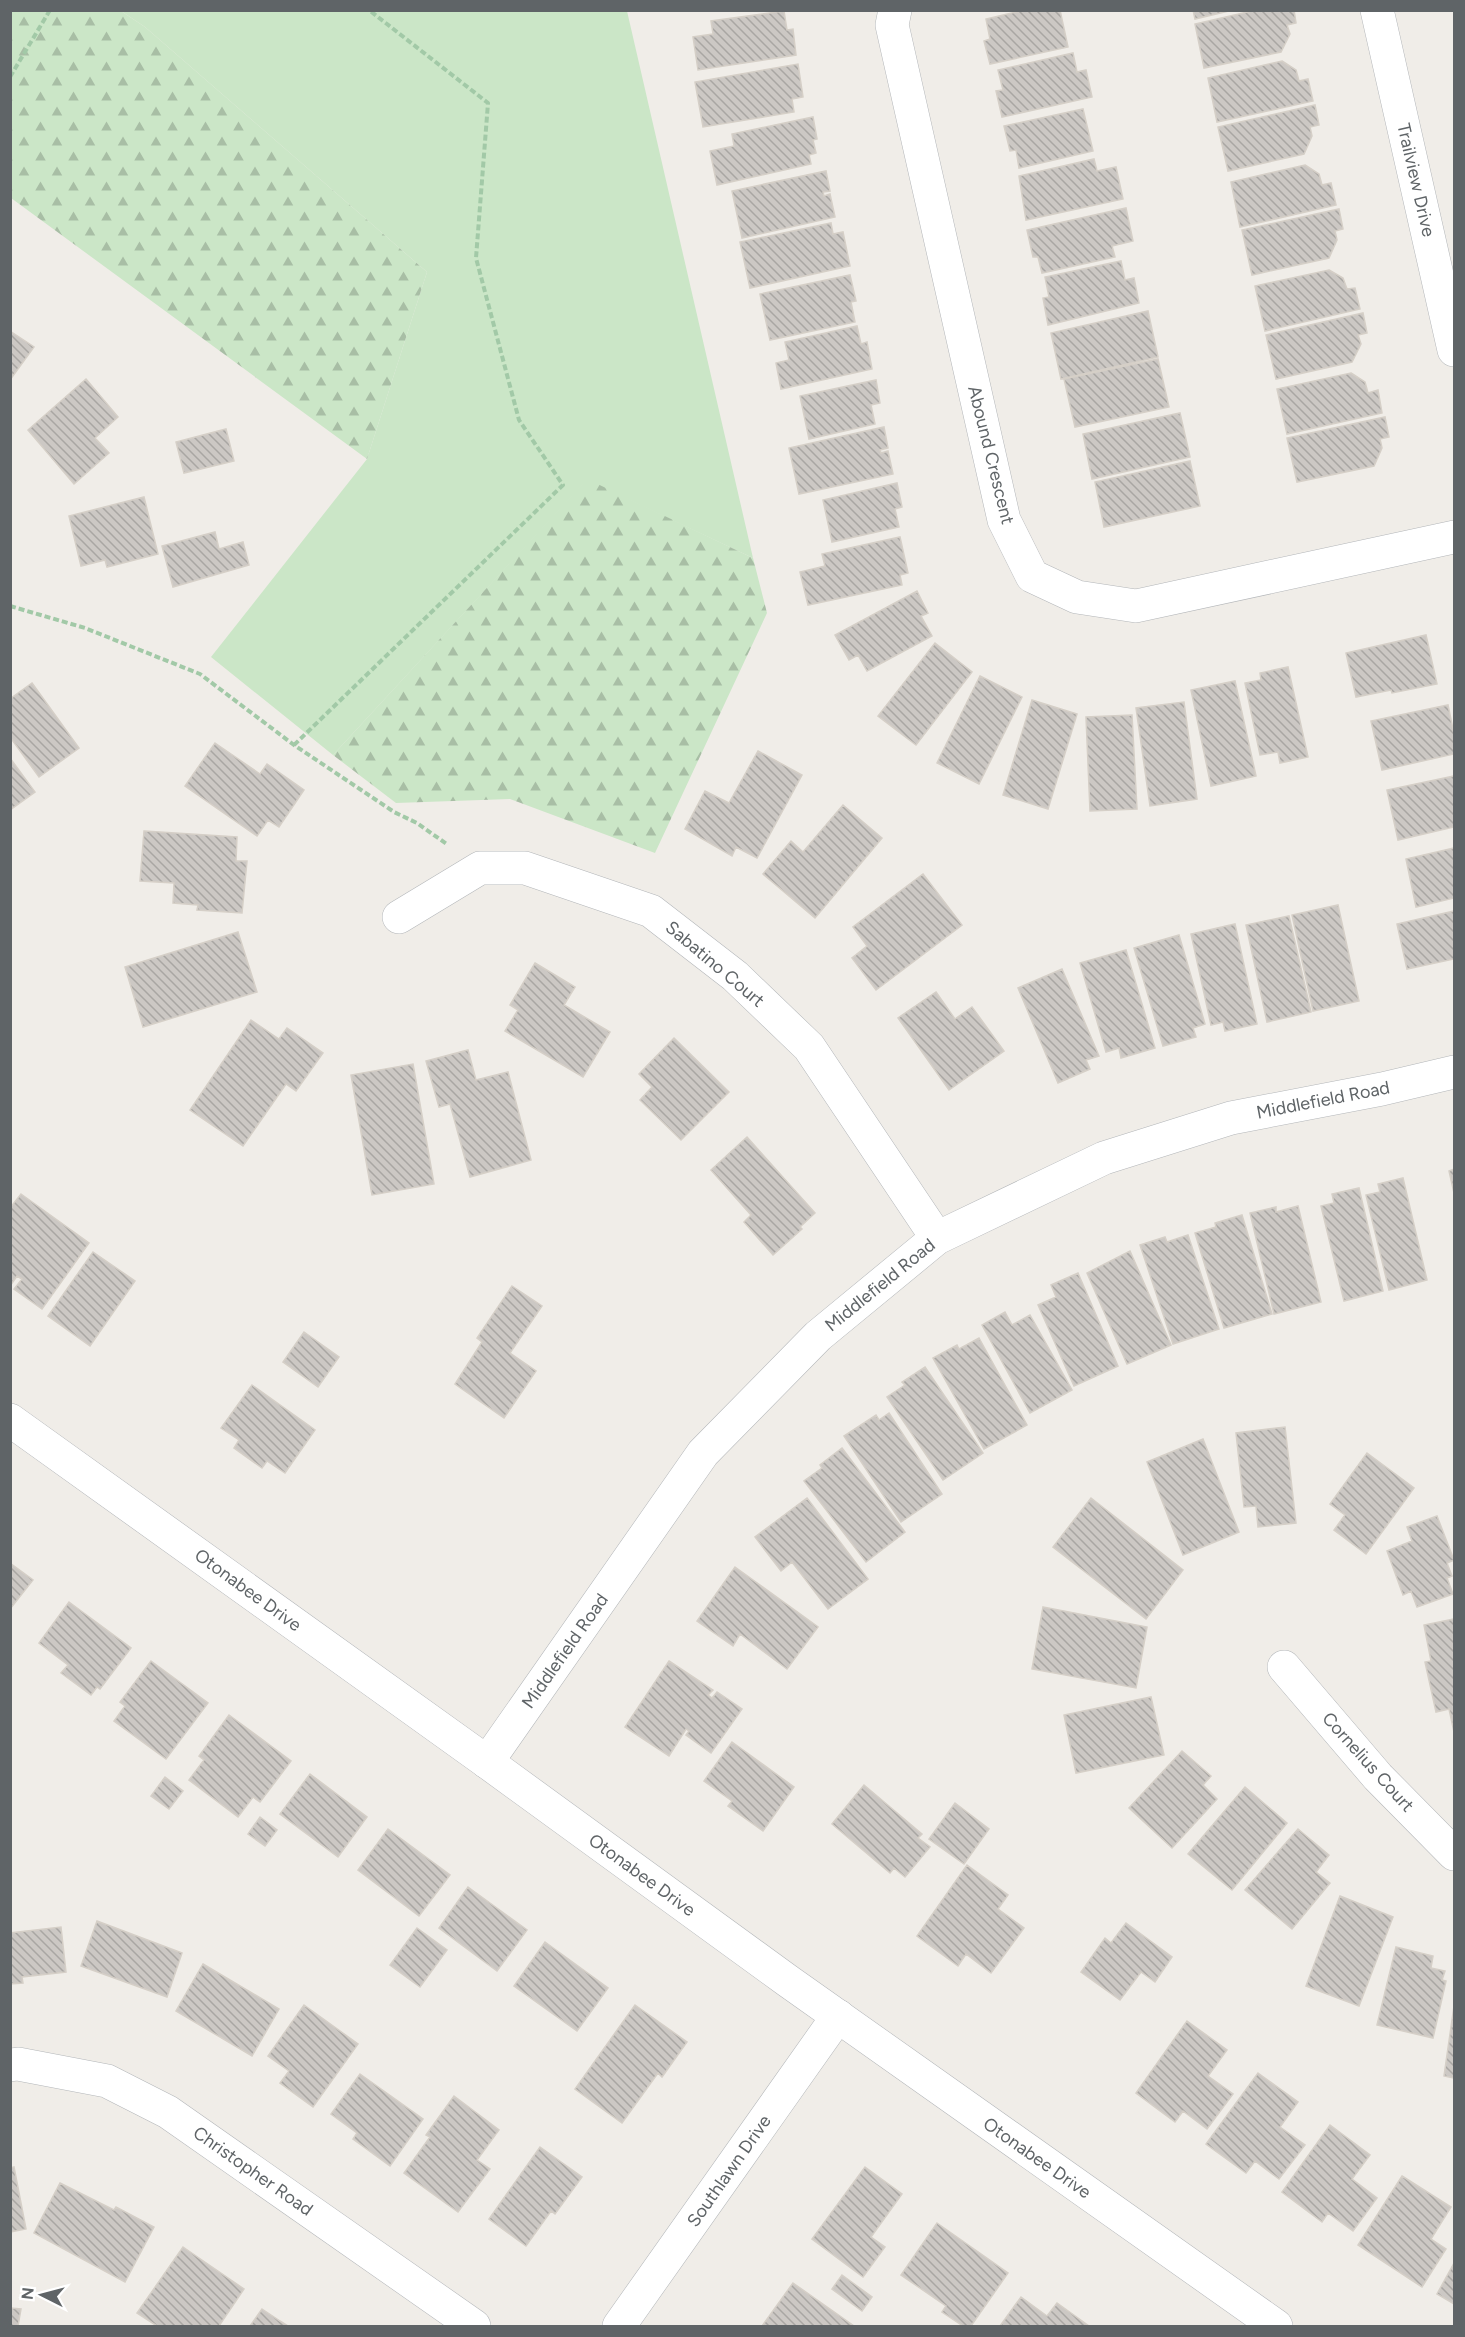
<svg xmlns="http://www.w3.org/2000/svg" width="1465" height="2337" viewBox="0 0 1465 2337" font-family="Figtree,sans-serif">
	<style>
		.green { fill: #cbe6c7 }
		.forest { fill: url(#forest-firs) }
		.building { fill: url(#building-back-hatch); stroke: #d5cfc7; stroke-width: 1.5 }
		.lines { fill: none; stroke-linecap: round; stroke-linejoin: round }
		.minor-casing { stroke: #b3b6b9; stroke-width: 34 }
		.tertiary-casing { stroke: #b3b6b9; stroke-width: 34 }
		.path { stroke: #a2c9a7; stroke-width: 4; stroke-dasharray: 6 3; stroke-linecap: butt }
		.minor { stroke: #fff; stroke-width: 33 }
		.tertiary { stroke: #fff; stroke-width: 33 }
		.labels { text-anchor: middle; stroke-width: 4.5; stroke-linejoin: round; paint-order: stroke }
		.street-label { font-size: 18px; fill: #5f6467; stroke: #fff }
	</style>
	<defs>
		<pattern id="forest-firs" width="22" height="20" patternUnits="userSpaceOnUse" patternTransform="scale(1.5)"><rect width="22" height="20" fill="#cbe6c7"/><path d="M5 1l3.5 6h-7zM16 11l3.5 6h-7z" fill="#a8bea5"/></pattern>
		<pattern id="building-back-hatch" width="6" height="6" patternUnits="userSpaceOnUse" patternTransform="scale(1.5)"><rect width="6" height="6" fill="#ccc8c4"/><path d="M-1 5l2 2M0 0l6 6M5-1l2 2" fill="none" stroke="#a9a6a3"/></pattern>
	</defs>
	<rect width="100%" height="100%" fill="#f0ede8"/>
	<!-- green -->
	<path class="green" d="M121,11H627L753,558L587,480L333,755L211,657L367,459L427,272L145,27Z"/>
	<!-- forest -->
	<path class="forest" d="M11,10L121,11L145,27L427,272L367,459L11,198Z
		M587,479L753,558L767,613L655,853L510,799L396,803L333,755Z"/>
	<!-- building -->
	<path class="building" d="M1024,10H1060L1068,47L990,64L984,41L990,39L986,19Z
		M1193,10H1233L1195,19Z
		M1256,10H1294L1296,23L1287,25L1290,34L1281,52L1204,68L1195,24Z
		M784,11L787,30L793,29L796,55L698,70L693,37L713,34L711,21Z
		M1073,53L1077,72L1086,70L1092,97L1002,117L996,91L1003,90L998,70Z
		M1282,61L1296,70L1299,81L1308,79L1313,101L1217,122L1208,78Z
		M798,64L803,97L792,99L794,112L703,127L695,82Z
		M1315,105L1319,125L1310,127L1312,136L1304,154L1228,171L1218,127Z
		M1083,109L1093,151L1019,168L1016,150L1010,151L1004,126Z
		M813,117L817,139L813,140L816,153L809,155L811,164L717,185L710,151L734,146L732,134Z
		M1094,159L1097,171L1116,167L1123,199L1026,220L1019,176Z
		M1305,165L1319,174L1322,185L1331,183L1336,205L1240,227L1231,182Z
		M826,171L830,191L823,192L824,196L830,194L835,217L742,238L732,191Z
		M1126,208L1133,241L1112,246L1115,257L1042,273L1038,257H1033L1027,230Z
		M1339,209L1343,229L1335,231L1337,240L1329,258L1252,275L1242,230Z
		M831,223L833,234L843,232L850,266L750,288L740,242Z
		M1121,261L1125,280L1134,278L1139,303L1048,325L1043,298L1049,297L1045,277Z
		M1329,270L1343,278L1347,289L1355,288L1360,309L1265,331L1255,286Z
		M850,275L856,301L851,302L855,322L770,340L760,294Z
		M1148,311L1158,357L1061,379L1051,333Z
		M1363,313L1367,333L1358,335L1361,344L1352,362L1276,379L1266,335Z
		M857,326L861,344L867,342L872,369L781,389L776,363L789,360L785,342Z
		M10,331L34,347L10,380Z
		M1158,359L1169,407L1075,427L1064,379Z
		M1351,373L1365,382L1368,393L1378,390L1382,413L1287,434L1277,389Z
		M86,379L118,417L95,438L109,453L74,484L28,430Z
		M876,380L880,403L871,405L875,424L809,439L800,396Z
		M1180,413L1190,457L1092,479L1083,434Z
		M1385,417L1389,437L1380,439L1382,448L1374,466L1297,482L1287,438Z
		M884,427L888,448L880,450L881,453L888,451L893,474L799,494L789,448Z
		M226,429L234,461L184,473L176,442Z
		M1190,461L1200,506L1104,527L1095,482Z
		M897,483L902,507L895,509L899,527L832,542L823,500Z
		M144,497L158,554L107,567L105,560L81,566L69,516Z
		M215,532L219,549L243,542L249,565L173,587L162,546Z
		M900,537L908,573L900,575L902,585L808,605L800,572L825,566L822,554Z
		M917,591L928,613L921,616L932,636L867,671L858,655L849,660L835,635Z
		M1426,635L1437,684L1392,693L1391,690L1356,697L1346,653Z
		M935,643L972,672L916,745L878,716Z
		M1288,667L1308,757L1280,763L1278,752L1260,755L1245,683L1261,680L1260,673Z
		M980,676L1022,697L979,784L937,763Z
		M1235,681L1256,776L1211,786L1191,690Z
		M32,683L79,748L39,777L10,737V699Z
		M1032,700L1077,714L1048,809L1003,795Z
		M1184,702L1197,799L1150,806L1136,708Z
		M1448,705L1454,734V754L1382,770L1371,721Z
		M1132,715L1137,809L1090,811L1086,717Z
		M215,743L260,774L267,764L304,790L279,827L268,820L257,836L185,786Z
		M758,751L802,775L757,858L736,847L732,856L685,829L705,791L729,803Z
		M10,758L35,792L10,810Z
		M1454,776V827L1398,840L1387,790Z
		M843,805L882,838L815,918L763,874L791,841L803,852Z
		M144,831L237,837L236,861H247L242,913L197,910L198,905L173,903L174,883L140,881Z
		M1454,848V898L1416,907L1406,859Z
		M923,874L962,925L876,990L852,958L867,946L853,927Z
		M1338,905L1359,1001L1313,1011L1292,915Z
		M1454,911V959L1407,969L1397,924Z
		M1289,916L1311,1012L1267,1022L1246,925Z
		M1235,924L1257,1024L1225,1031L1223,1022L1211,1025L1191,934Z
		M238,932L257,992L143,1027L125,967Z
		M1179,935L1205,1024L1193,1028L1196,1037L1163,1046L1134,948Z
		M1126,950L1155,1048L1121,1058L1119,1048L1106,1052L1080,963Z
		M535,963L575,987L564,1005L610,1032L583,1077L505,1031L518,1010L510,1005Z
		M1062,969L1099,1056L1086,1060L1090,1069L1058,1083L1018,988Z
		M936,992L955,1019L972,1007L1004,1051L949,1090L898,1018Z
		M251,1020L279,1039L287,1028L323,1053L296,1091L286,1084L243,1146L190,1110Z
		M674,1038L729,1092L681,1140L640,1100L652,1087L639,1074Z
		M468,1050L476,1080L508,1072L531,1160L470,1177L450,1104L439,1107L426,1061Z
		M413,1064L434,1184L372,1195L351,1075Z
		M747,1137L815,1213L800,1227L802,1229L773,1255L744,1222L751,1215L711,1170Z
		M1454,1169V1193L1449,1171Z
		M1403,1178L1427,1280L1389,1290L1366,1195L1380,1192L1378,1184Z
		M1359,1188L1383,1291L1344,1301L1321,1206L1334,1203L1332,1194Z
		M21,1194L89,1243L42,1309L14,1289L22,1279L17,1276L10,1286V1208Z
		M1298,1206L1321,1302L1274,1314L1250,1213L1276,1207V1212Z
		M1242,1215L1272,1314L1224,1328L1195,1233L1216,1227L1215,1223Z
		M1188,1235L1219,1329L1173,1344L1140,1245L1165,1237L1167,1242Z
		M1130,1251L1171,1345L1127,1364L1087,1273Z
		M93,1252L135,1281L90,1346L48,1316Z
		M1078,1273L1118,1366L1074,1386L1038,1305L1056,1297L1051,1285Z
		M512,1286L542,1306L510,1353L536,1371L504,1418L455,1384L482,1342L477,1338Z
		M1005,1312L1012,1325L1030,1315L1072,1390L1030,1413L982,1325Z
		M304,1332L339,1357L318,1387L283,1362Z
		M979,1338L1027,1425L984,1449L933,1358L957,1345L959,1349Z
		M925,1367L983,1453L943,1480L887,1397L905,1385L902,1382Z
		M252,1385L315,1430L285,1473L267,1461L262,1468L234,1448L239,1440L221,1428Z
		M889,1413L942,1494L901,1522L844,1436L876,1415L879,1420Z
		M1285,1427L1296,1523L1258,1527L1256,1506L1244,1507L1236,1433Z
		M1203,1439L1239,1532L1183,1555L1147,1462Z
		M842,1448L905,1532L866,1562L804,1481L822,1468L820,1465Z
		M1367,1453L1414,1488L1366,1554L1334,1530L1345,1515L1330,1504Z
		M807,1498L868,1579L828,1609L792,1562L781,1571L755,1537Z
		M1091,1498L1183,1570L1146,1619L1053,1547Z
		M1437,1516L1454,1560L1447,1563L1452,1576L1447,1578L1453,1594L1417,1607L1411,1591L1403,1595L1387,1551L1412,1541L1407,1527Z
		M10,1563L33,1580L10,1609Z
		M735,1567L818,1627L787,1669L740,1634L733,1646L697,1621Z
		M69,1602L131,1648L100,1689L97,1687L91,1695L61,1673L68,1665L39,1643Z
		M1043,1607L1147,1627L1136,1688L1032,1669Z
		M1454,1619V1732L1449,1709L1436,1712L1425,1662L1431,1661L1424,1625Z
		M151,1661L208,1703L166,1759L114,1721L125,1706L120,1702Z
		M669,1661L713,1690L708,1695L712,1698L717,1692L742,1709L711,1753L686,1735L689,1731L686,1729L669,1756L625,1727Z
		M1151,1697L1164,1755L1076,1773L1064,1715Z
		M229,1715L291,1761L260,1802L253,1797L238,1817L189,1780L204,1760L199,1756Z
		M732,1742L794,1787L763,1831L728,1806L732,1801L704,1781Z
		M1182,1751L1211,1776L1203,1785L1217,1799L1172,1848L1129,1808Z
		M310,1774L367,1817L338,1857L280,1814Z
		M165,1777L183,1791L169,1809L151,1796Z
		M864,1785L922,1834L918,1838L930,1847L905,1877L894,1868L890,1873L832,1824Z
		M1245,1787L1287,1823L1232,1890L1188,1854Z
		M955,1803L989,1829L964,1864L929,1839Z
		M260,1817L277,1830L265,1846L248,1834Z
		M388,1829L450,1875L419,1916L358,1870Z
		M1298,1829L1329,1855L1316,1872L1330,1883L1292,1929L1245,1890Z
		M967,1865L1008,1895L998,1909L1024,1928L991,1973L966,1954L958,1966L917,1936Z
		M468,1887L527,1930L497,1971L439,1928Z
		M1340,1896L1393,1917L1359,2006L1306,1986Z
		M97,1921L182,1953L167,1997L81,1966Z
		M1126,1923L1172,1957L1155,1982L1141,1972L1120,2000L1081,1972L1105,1938L1111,1943Z
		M61,1927L66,1972L22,1977L23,1983L10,1984V1933Z
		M417,1928L447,1950L420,1987L390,1965Z
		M545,1942L608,1988L577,2031L514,1986Z
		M1396,1947L1433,1956L1431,1968L1445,1971L1442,1980L1446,1981L1433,2038L1377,2025Z
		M203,1964L279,2009L252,2056L176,2011Z
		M304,2005L358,2044L313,2107L280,2083L289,2071L268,2056Z
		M635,2005L687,2042L662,2077L658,2073L622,2123L575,2089Z
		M1454,2006V2078L1444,2076Z
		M1187,2021L1227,2050L1208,2076L1233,2094L1207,2129L1183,2111L1175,2122L1136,2093Z
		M1258,2073L1298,2102L1280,2127L1305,2145L1279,2179L1255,2161L1246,2173L1206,2144Z
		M360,2074L423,2119L390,2166L353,2139L357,2133L331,2114Z
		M454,2096L499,2130L477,2160L490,2169L458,2212L404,2173L430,2137L426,2135Z
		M1330,2125L1370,2155L1352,2179L1377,2198L1353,2231L1328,2213L1322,2222L1282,2192Z
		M540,2147L582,2177L555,2214L551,2211L526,2246L489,2219Z
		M14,2167L26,2229L10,2232V2168Z
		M865,2167L902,2194L871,2237L885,2247L863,2277L812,2239Z
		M1402,2176L1451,2207L1431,2239L1446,2249L1422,2287L1358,2245Z
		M60,2183L114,2210L116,2207L154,2227L125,2282L34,2233Z
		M937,2223L1008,2273L971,2326H963L942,2312L946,2306L901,2275Z
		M183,2247L244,2289L219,2326H157L137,2313Z
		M1454,2263V2304L1437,2294Z
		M842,2275L872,2297L862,2311L832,2289Z
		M793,2283L854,2326H762Z
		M1021,2297L1047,2316L1057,2303L1089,2326H1000Z
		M10,2308L21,2309L18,2326H10Z
		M262,2309L280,2321L288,2326H250Z"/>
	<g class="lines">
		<!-- minor casing -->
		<g class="minor-casing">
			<path id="minor" d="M895,10L892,25L1004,520L1032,576L1077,597L1136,606L1454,537
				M1377,10L1454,350
				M399,917L480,868H525L651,911L735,976L809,1047L937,1238
				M1284,1667L1378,1777L1454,1854
				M487,1762L703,1453L818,1336L937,1238L1104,1158L1231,1118L1382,1089L1454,1072
				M10,2065L18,2064L107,2081L168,2112L474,2326
				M619,2326L838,2016"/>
		</g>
		<!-- tertiary casing -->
		<g class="tertiary-casing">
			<path id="tertiary" d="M10,1420L487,1762L788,1981L1276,2326"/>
		</g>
		<!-- path -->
		<path class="path" d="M10,77L50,10
			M10,606L85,628L200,674L294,745L394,812L417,823L448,845
			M294,745L563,485L519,420L476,258L488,103L369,10"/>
		<!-- minor -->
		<use href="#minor" class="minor"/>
		<!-- tertiary -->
		<use href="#tertiary" class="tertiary"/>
	</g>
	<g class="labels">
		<!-- street labels -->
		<g class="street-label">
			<text transform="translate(1416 180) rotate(77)" y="6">Trailview Drive</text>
			<text transform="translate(991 455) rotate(76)" y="6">Abound Crescent</text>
			<text transform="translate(715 964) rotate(40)" y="6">Sabatino Court</text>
			<text transform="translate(1323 1100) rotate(-11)" y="6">Middlefield Road</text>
			<text transform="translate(880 1285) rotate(-39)" y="6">Middlefield Road</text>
			<text transform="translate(248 1590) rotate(36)" y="6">Otonabee Drive</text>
			<text transform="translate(565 1651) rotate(-55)" y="6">Middlefield Road</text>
			<text transform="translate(1368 1762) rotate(48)" y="6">Cornelius Court</text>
			<text transform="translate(642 1875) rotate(36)" y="6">Otonabee Drive</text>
			<text transform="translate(1037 2158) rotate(35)" y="6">Otonabee Drive</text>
			<text transform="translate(253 2171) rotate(35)" y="6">Christopher Road</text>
			<text transform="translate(729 2171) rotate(-55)" y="6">Southlawn Drive</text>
		</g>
	</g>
	<!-- border -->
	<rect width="1465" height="2337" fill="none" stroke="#5f6467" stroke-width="24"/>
	<!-- north arrow -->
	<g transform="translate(42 2295) rotate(276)" stroke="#ffffff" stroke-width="4.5" paint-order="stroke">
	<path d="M0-4.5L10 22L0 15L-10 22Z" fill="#5f6467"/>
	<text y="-9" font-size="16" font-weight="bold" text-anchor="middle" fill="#5f6467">N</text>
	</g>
</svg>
